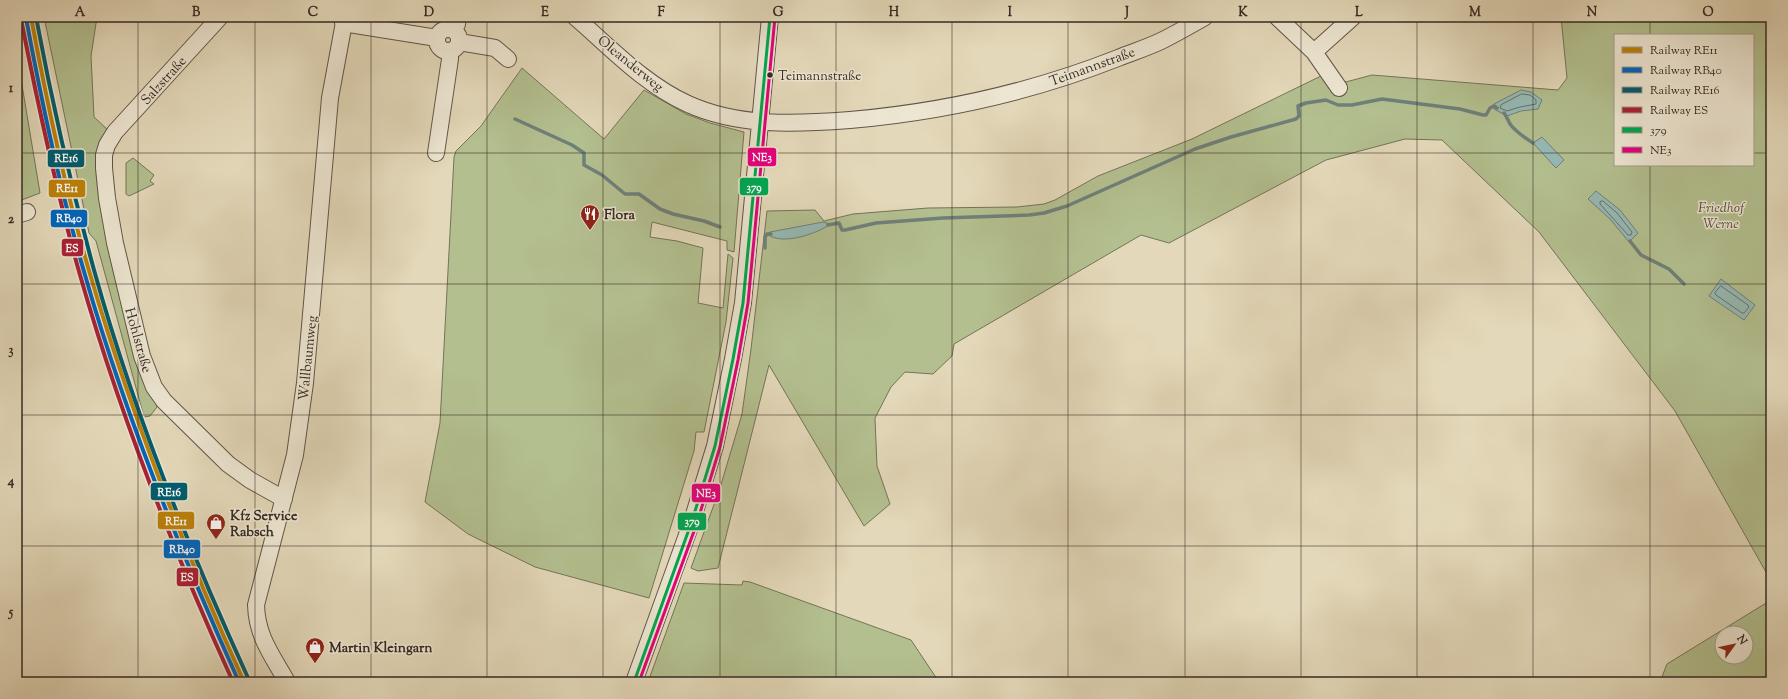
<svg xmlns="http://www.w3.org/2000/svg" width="1788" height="699" viewBox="0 0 1788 699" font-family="'Sorts Mill Goudy',serif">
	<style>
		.green { fill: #b3bf8f; stroke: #747459; fill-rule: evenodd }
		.water { fill: #96b9b4; stroke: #6f807a }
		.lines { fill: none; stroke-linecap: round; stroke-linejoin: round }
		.shore { stroke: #66726c; stroke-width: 1 }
		.stream { stroke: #6f807a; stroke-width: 3.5 }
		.minor-casing { stroke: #605648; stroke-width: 18 }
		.minor { stroke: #ede6d2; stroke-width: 16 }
		.bus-1-casing { stroke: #ede6d2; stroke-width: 6 }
		.bus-2-casing { stroke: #ede6d2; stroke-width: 6 }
		.bus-1 { stroke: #00a651; stroke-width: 3 }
		.bus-2 { stroke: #e5007d; stroke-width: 3 }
		.rail-1-casing { stroke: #ede6d2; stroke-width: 7 }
		.rail-2-casing { stroke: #ede6d2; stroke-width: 7 }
		.rail-3-casing { stroke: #ede6d2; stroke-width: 7 }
		.rail-4-casing { stroke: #ede6d2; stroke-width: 7 }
		.rail-1 { stroke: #bd810a; stroke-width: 4 }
		.rail-2 { stroke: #0065bd; stroke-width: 4 }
		.rail-3 { stroke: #005c6e; stroke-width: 4 }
		.rail-4 { stroke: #aa2135; stroke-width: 4 }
		.grid { fill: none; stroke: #352a23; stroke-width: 1; stroke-opacity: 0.55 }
		.bus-dot { fill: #352a23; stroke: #ede6d2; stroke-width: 1.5 }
		.labels { text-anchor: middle; stroke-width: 3; stroke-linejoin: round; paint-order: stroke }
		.bus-label { font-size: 13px; fill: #352a23; stroke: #ede6d2; text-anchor: start }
		.street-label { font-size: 14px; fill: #352a23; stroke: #ede6d2 }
		.park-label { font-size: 14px; font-style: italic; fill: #544f3e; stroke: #ede6d2 }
		.poi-label { font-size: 14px; font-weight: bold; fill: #352a23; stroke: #ede6d2; text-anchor: start }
		.line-badge { stroke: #ede6d2; stroke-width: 1.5 }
		.badge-label { font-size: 11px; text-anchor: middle; font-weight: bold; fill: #fff }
		.neatline { fill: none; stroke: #352a23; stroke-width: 1.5 }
		.grid-label { font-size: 13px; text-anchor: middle; font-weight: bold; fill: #352a23 }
	</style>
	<rect width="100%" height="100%" fill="#e3d8b9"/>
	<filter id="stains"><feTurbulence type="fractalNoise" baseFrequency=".005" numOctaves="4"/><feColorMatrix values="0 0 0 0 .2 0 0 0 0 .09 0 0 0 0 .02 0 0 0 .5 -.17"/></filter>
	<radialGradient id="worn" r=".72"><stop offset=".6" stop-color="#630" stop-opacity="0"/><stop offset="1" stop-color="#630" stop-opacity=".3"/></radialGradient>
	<!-- green -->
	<path class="green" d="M44,17H97L91,56L94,117L109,131L102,149L134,325L157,407L150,416L144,417L96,241L89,233Z
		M1561,17H1771V581L1675,411L1539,232L1442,140L1405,139L1326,160L1169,243L1141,235L954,344L952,356L933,374L905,372L891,387L875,418L877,466L890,504L864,526L769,365L718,568L698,571L691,568L720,488L742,414L751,349L767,211L815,210L824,221L853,214L928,208L1017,207L1044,204L1055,200L1098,176L1192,139L1321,76L1342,83L1372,75L1558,90L1567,78ZM1615,35H1753V165H1615Z
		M17,55L40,193L19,201L17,196Z
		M522,68L604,139L644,90L686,114L710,123L744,132L734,252L727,250V241L652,222L650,237L677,241L703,248L698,303L723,308L728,254L733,258L726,322L704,432H696L694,451L649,598L535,567L468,534L425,502L440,423L454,157L456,151L481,126Z
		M133,158L154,175L150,181L154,184L129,196L126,194V163Z
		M743,581L750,582L911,640L939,682H648L684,583L742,585Z
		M1771,600V682H1660L1667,664ZM1722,633H1746V657H1722Z"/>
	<!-- water -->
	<path class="water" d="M1521,90L1531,92L1542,100L1538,109L1521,111L1507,116L1494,109V104Z
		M1542,137L1564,160L1556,168L1533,143Z
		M1596,191L1620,210L1638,233L1629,242L1610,219L1588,199Z
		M823,222L831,224C816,234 782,246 767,234L770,232Z
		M1721,279L1755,305L1744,320L1709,296Z"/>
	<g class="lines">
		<!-- shore -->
		<path class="shore" d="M1522,94L1530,95L1536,100V104L1520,107L1507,111L1500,108L1501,105Z
			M1603,201L1617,213L1632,232L1631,235H1628L1600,204V202Z
			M1721,286L1748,305L1749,307L1744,313H1742L1716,295L1715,293Z"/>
		<!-- stream -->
		<path class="stream" d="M1504,113C1507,117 1508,120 1510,124C1516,132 1525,138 1533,143
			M515,119L572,145L584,153V165L602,175L625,194H639L660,209L673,214L704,221L720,227
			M828,225L839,223L842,230H845L876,223L943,218L1029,215L1044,213L1067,206L1195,149L1231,137L1296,119L1299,116L1298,106L1306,103L1326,100L1338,105H1352L1382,99L1460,109L1483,115H1486L1490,108L1494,106L1497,108
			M1630,241L1641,255L1669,269L1684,284
			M765,248V237L767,234H771"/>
		<!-- minor casing -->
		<g class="minor-casing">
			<path id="minor" d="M220,17L115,132L107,145L104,155V168L107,198L115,243L142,356L154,387L164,401L228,464L250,480L284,499
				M575,17C611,48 644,84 688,104C739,127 796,124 850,120C942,112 1032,92 1118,58C1133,52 1149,47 1163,40C1177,33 1191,25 1205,17
				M1277,17L1314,52L1339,88
				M343,23L437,38
				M437 40a11 11 0 1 1 22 0a11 11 0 1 1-22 0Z
				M453,30L457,24L458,17
				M459,42L495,48L508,59
				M1314,52L1353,17
				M436,153L450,59V51
				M17,215L27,212
				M287,682C272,655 257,637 256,605L295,455L305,383L330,98L345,17
				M634,682L692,521L715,446L733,359L743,303L770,17"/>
		</g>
		<!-- minor -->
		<use href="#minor" class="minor"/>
		<!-- bus-1 casing -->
		<g class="bus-1-casing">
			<path id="bus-1" d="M634,682L692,521L715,446L733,359L743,303L770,17"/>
		</g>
		<!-- bus-2 casing -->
		<g class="bus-2-casing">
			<path id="bus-2" d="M639,682L697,523L720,447L738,360L748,303L775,17"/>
		</g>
		<!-- bus-1 -->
		<use href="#bus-1" class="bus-1"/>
		<!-- bus-2 -->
		<use href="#bus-2" class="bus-2"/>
		<!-- rail-1 casing -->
		<g class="rail-1-casing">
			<path id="rail-1" d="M31,17C47,103 65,190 90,274C131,414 184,549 244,682"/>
		</g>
		<!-- rail-2 casing -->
		<g class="rail-2-casing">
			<path id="rail-2" d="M26,18C42,104 60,190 85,275C125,415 179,549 239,682"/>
		</g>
		<!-- rail-3 casing -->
		<g class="rail-3-casing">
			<path id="rail-3" d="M36,17C52,102 71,186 94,270C133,411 188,547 249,680"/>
		</g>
		<!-- rail-4 casing -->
		<g class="rail-4-casing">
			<path id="rail-4" d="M21,19C38,105 56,191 80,275C120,415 173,550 233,682"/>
		</g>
		<!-- rail-1 -->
		<use href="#rail-1" class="rail-1"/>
		<!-- rail-2 -->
		<use href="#rail-2" class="rail-2"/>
		<!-- rail-3 -->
		<use href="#rail-3" class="rail-3"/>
		<!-- rail-4 -->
		<use href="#rail-4" class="rail-4"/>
	</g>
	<!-- grid -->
	<path class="grid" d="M138,17V682M255,17V682M371,17V682M487,17V682M603,17V682M720,17V682M836,17V682M952,17V682M1068,17V682M1185,17V682M1301,17V682M1417,17V682M1533,17V682M1650,17V35M17,153H1615M1753,153H1771M1650,165V682M17,284H1771M17,415H1771M17,546H1771"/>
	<!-- icons -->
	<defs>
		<g id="restaurant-pin" transform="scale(1)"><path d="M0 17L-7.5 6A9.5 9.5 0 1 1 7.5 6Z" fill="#8f2418" stroke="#ede6d2"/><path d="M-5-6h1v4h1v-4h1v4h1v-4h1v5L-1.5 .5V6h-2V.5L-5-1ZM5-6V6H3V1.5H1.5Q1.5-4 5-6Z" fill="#fff"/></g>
		<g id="shop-pin" transform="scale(1)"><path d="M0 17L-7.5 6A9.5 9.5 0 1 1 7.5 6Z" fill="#8f2418" stroke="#ede6d2"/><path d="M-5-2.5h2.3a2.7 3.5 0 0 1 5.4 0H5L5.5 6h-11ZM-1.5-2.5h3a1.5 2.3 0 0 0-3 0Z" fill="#fff"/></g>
	</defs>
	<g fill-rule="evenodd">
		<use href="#restaurant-pin" x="590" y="214"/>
		<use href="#shop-pin" x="216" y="523"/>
		<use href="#shop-pin" x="315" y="647"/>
	</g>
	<!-- markers -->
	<circle class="bus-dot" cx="770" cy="75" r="3.5"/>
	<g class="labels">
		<!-- bus labels -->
		<g class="bus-label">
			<text x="778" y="80">Teimannstraße</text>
		</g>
		<!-- street labels -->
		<g class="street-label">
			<text transform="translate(631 63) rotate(39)" y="5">Oleanderweg</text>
			<text transform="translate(1092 66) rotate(-20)" y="5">Teimannstraße</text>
			<text transform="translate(163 80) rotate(-48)" y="5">Salzstraße</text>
			<text transform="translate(139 340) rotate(74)" y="5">Hohlstraße</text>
			<text transform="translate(307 358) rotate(-84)" y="5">Wallbaumweg</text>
		</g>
		<!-- park labels -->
		<g class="park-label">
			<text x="1721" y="212">Friedhof<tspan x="1721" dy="16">Werne</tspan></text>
		</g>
		<!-- poi labels -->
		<g class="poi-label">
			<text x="604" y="219">Flora</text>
			<text x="230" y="520">Kfz Service<tspan x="230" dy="16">Rabsch</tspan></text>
			<text x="329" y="652">Martin Kleingarn</text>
		</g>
	</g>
	<g class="line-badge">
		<rect x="747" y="147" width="30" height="20" rx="4" fill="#e5007d"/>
		<rect x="47" y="149" width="38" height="19" rx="4" fill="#005c6e"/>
		<rect x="739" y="177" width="30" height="19" rx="4" fill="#00a651"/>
		<rect x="48" y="179" width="38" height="19" rx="4" fill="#bd810a"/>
		<rect x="50" y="209" width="38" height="19" rx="4" fill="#0065bd"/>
		<rect x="61" y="238" width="23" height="19" rx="4" fill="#aa2135"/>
		<rect x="150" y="482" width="38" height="19" rx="4" fill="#005c6e"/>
		<rect x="691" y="483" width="30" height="20" rx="4" fill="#e5007d"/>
		<rect x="157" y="511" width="38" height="19" rx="4" fill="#bd810a"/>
		<rect x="677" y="512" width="30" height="19" rx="4" fill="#00a651"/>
		<rect x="163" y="539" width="38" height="20" rx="4" fill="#0065bd"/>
		<rect x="176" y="567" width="23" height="20" rx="4" fill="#aa2135"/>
	</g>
	<g class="badge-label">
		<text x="762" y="161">NE3</text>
		<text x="66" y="162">RE16</text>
		<text x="754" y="191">379</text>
		<text x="67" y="192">RE11</text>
		<text x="69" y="222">RB40</text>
		<text x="72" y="252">ES</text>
		<text x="169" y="496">RE16</text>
		<text x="706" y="497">NE3</text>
		<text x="176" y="525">RE11</text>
		<text x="692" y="525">379</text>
		<text x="182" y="553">RB40</text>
		<text x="187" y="581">ES</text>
	</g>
	<!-- margin -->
	<rect width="1788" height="699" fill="none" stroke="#e3d8b9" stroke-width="44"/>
	<!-- legend -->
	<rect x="1614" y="34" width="140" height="132" fill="#ede6d2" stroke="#a39b8c"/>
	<rect x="1622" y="47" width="20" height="6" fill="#bd810a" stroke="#a39b8c"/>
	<text x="1650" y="54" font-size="12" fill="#352a23">Railway RE11</text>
	<rect x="1622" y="67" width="20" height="6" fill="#0065bd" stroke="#a39b8c"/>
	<text x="1650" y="74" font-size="12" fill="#352a23">Railway RB40</text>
	<rect x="1622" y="87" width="20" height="6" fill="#005c6e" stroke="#a39b8c"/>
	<text x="1650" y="94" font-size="12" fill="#352a23">Railway RE16</text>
	<rect x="1622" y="107" width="20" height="6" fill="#aa2135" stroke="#a39b8c"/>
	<text x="1650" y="114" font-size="12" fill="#352a23">Railway ES</text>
	<rect x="1622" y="127" width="20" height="6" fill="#00a651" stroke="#a39b8c"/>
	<text x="1650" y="134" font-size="12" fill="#352a23">379</text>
	<rect x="1622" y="147" width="20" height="6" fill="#e5007d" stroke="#a39b8c"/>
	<text x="1650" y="154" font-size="12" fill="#352a23">NE3</text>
	<!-- north arrow -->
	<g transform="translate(1734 645) rotate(57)"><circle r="19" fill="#ede6d2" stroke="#a39b8c"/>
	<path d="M0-3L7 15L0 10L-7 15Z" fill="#8f2418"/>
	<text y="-6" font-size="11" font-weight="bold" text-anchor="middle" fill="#352a23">N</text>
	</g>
	<rect x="22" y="22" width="1744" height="655" class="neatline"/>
	<g class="grid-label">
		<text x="80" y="16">A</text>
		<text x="196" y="16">B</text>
		<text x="313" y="16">C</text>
		<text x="429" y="16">D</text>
		<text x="545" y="16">E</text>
		<text x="661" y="16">F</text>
		<text x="778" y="16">G</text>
		<text x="894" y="16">H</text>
		<text x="1010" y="16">I</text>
		<text x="1127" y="16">J</text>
		<text x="1243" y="16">K</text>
		<text x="1359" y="16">L</text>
		<text x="1475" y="16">M</text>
		<text x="1592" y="16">N</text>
		<text x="1708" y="16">O</text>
		<text x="11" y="92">1</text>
		<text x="11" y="223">2</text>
		<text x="11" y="354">3</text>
		<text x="11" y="485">4</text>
		<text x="11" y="616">5</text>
	</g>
	<rect width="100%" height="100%" filter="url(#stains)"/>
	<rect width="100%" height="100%" fill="url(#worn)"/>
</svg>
